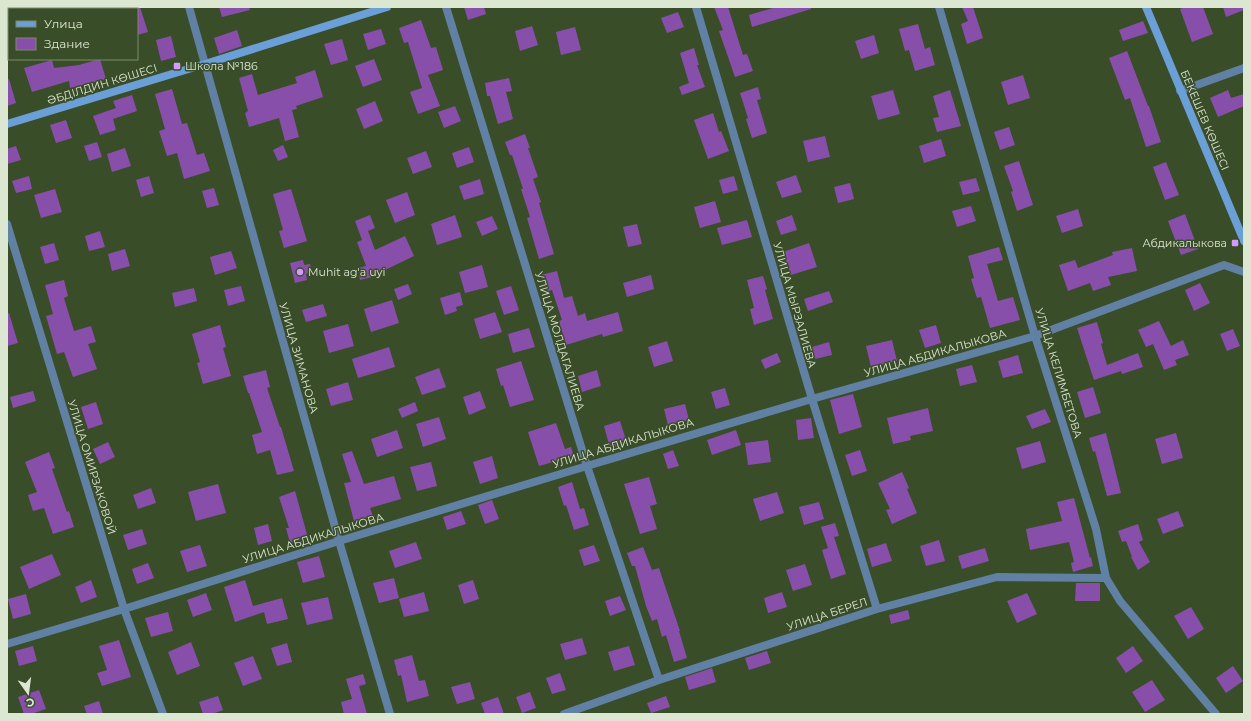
<svg xmlns="http://www.w3.org/2000/svg" width="1251" height="721" viewBox="0 0 1251 721" font-family="Montserrat,sans-serif">
	<style>
		.building { fill: #884faa }
		.lines { fill: none; stroke-linecap: round; stroke-linejoin: round }
		.minor { stroke: #6080a4; stroke-width: 8 }
		.secondary { stroke: #6b9fd8; stroke-width: 8 }
		.poi-dot { fill: #d59bfa; stroke: #3a4d29; stroke-width: 1.5 }
		.labels { text-anchor: middle; stroke-width: 3; stroke-linejoin: round; paint-order: stroke }
		.poi-label { font-size: 11px; fill: #dce7d2; stroke: #3a4d29; text-anchor: start }
		.street-label { font-size: 11px; fill: #dce7d2; stroke: #3a4d29 }
	</style>
	<rect width="100%" height="100%" fill="#3a4d29"/>
	<!-- building -->
	<path class="building" d="M137,7H140L148,32L137,35Z
		M219,7H249L250,10L222,17Z
		M464,7H484L486,14L468,20Z
		M714,7H728L743,55L747,54L753,71L735,77L719,31L723,30Z
		M776,7H811V9L752,27L749,15Z
		M962,7H973L983,38L967,44L961,24L968,21Z
		M1185,7H1203L1213,34L1192,42L1180,9Z
		M1223,7H1244V10L1226,17Z
		M678,12L684,27L667,33L661,18Z
		M421,20L431,48L436,47L443,70L428,75L440,106L418,114L410,92L422,88L408,42L404,43L399,28Z
		M1143,21L1148,33L1123,41L1119,30Z
		M918,24L925,49L930,47L935,65L915,71L909,50L905,51L899,29Z
		M532,26L538,45L520,51L515,31Z
		M575,27L581,50L561,55L556,32Z
		M381,29L386,44L368,50L363,34Z
		M237,30L242,46L219,54L214,38Z
		M874,35L879,53L861,59L855,41Z
		M171,36L176,57L161,61L156,40Z
		M342,39L348,60L331,65L324,44Z
		M694,48L699,65H697L705,87L682,95L679,87L689,83L680,53Z
		M1127,51L1148,106H1149L1161,142L1146,147L1130,98L1125,100L1109,58Z
		M100,59L106,79L70,88L69,81L32,92L24,68L52,60L54,68L79,65Z
		M374,59L382,80L363,87L355,66Z
		M315,70L323,97L296,106L297,109L292,110L299,137L285,141L279,118L249,127L245,113L248,111L239,78L252,74L258,95L297,83L295,77Z
		M1023,75L1030,98L1008,105L1001,82Z
		M509,78L512,91L506,92L513,119L498,124L490,96H487L485,83Z
		M9,79L16,103L7,106V80Z
		M758,87L761,99L757,100L767,133L752,138L746,119L748,118L740,93Z
		M172,89L182,124L187,123L197,155L204,153L210,171L184,179L177,153L167,156L159,131L165,129L155,94Z
		M893,90L900,114L878,120L871,96Z
		M950,90L961,126L937,132L933,118L939,117L933,96Z
		M1228,90L1231,98L1244,94V106L1218,117L1210,98Z
		M132,95L137,111L113,119L116,130L100,135L93,116L116,108L113,101Z
		M375,101L383,121L364,129L356,109Z
		M455,106L461,121L444,128L438,112Z
		M713,113L719,132L721,131L729,151L708,159L694,120Z
		M66,120L72,138L56,143L50,125Z
		M1009,127L1015,145L1000,150L994,132Z
		M525,134L530,148H528L538,177L533,179L541,202L539,203L554,254L539,259L527,218L530,217L521,189H523L512,155H510L505,142Z
		M825,136L830,157L808,162L803,141Z
		M941,139L946,156L924,163L919,146Z
		M97,142L102,157L89,161L84,146Z
		M283,145L288,157L278,161L273,150Z
		M16,146L21,160L7,164V149Z
		M469,147L474,162L457,168L452,153Z
		M125,148L131,166L112,172L107,154Z
		M426,151L432,167L413,174L407,158Z
		M1019,161L1033,205L1017,211L1011,192L1013,191L1004,166Z
		M1166,162L1179,195L1165,200L1153,167Z
		M796,175L802,192L782,198L776,182Z
		M29,176L32,189L16,193L12,181Z
		M149,176L154,193L141,197L136,180Z
		M734,176L738,190L723,194L719,180Z
		M976,178L980,191L963,195L959,182Z
		M480,179L484,194L464,200L459,186Z
		M850,183L854,199L838,203L834,187Z
		M214,188L219,205L207,208L202,191Z
		M55,189L62,212L41,218L34,195Z
		M291,189L307,241L284,248L279,231L283,230L273,194Z
		M407,192L415,215L395,223L386,200Z
		M715,201L721,222L700,228L694,207Z
		M971,206L976,221L957,227L952,211Z
		M1078,209L1083,226L1062,233L1056,216Z
		M1185,214L1198,249L1181,255L1168,221Z
		M370,215L375,228L368,231L375,250L405,236L414,256L385,270V274L360,280L358,268L366,266L357,242L362,240L355,221Z
		M455,215L462,237L437,245L431,224Z
		M792,215L797,230L781,235L776,221Z
		M492,216L498,229L482,236L476,222Z
		M747,220L752,237L722,245L717,228Z
		M637,224L642,244L628,247L623,227Z
		M100,231L105,247L89,251L85,236Z
		M54,243L59,260L45,264L40,247Z
		M809,243L817,267L791,275L783,252Z
		M999,247L1003,260L987,264L998,301L1013,297L1020,320L990,328L981,297L977,298L971,279L974,278L968,256Z
		M1132,248L1137,271L1108,277L1111,285L1093,291L1090,283L1068,291L1059,265L1075,260L1078,268L1113,255L1112,252Z
		M125,249L130,266L112,271L108,254Z
		M231,251L237,268L215,275L210,257Z
		M303,260L304,265L310,264L312,272L306,274L307,280L295,283L290,263Z
		M482,265L488,287L465,293L459,272Z
		M557,271L564,298L572,296L578,316L585,313L587,321L618,312L623,331L603,337L602,334L566,345L559,321L562,320L552,290L546,292L541,275Z
		M651,275L654,289L627,297L623,283Z
		M763,276L767,289L765,290L773,319L754,325L750,309L754,308L747,280Z
		M64,280L68,296L64,298L74,331L91,326L96,342L88,344L97,369L73,377L64,352L57,354L46,316L53,314L45,285Z
		M1200,283L1210,303L1194,311L1185,290Z
		M408,284L412,294L398,300L394,289Z
		M241,286L245,301L228,306L224,290Z
		M511,286L519,310L504,315L496,291Z
		M194,288L197,301L175,307L172,293Z
		M829,291L833,302L808,311L804,299Z
		M460,292L463,305L456,307L457,311L445,315L440,298Z
		M392,300L399,323L371,332L364,309Z
		M323,304L327,316L306,322L302,310Z
		M495,312L502,332L480,339L474,319Z
		M9,313L18,343L7,346V314Z
		M1159,321L1171,346L1183,340L1189,355L1175,360L1177,365L1164,370L1153,344L1146,347L1138,330Z
		M1097,322L1103,343L1101,344L1107,365L1138,353L1143,367L1122,374L1121,371L1094,380L1077,328Z
		M348,324L354,346L329,353L323,331Z
		M220,325L226,347L223,348L231,376L203,384L197,363L200,362L192,334Z
		M936,325L941,343L925,348L919,330Z
		M529,328L535,347L513,353L508,334Z
		M1233,329L1240,346L1227,351L1220,334Z
		M892,340L897,361L871,367L866,346Z
		M667,341L673,361L654,367L648,347Z
		M829,342L832,355L815,359L812,347Z
		M389,347L395,367L358,378L352,359Z
		M777,353L781,362L765,369L761,360Z
		M1018,355L1023,373L1003,378L998,361Z
		M521,361L534,400L510,407L503,385L501,386L496,369Z
		M972,365L977,382L960,386L956,369Z
		M439,368L446,387L422,395L415,377Z
		M266,370L270,387L267,388L280,427H281L294,471L277,475L270,450L257,454L252,435L262,432L249,393H248L243,376Z
		M597,370L601,386L582,392L578,376Z
		M348,382L353,400L331,406L326,389Z
		M1093,387L1101,413L1085,418L1077,392Z
		M725,388L730,405L716,409L711,392Z
		M33,391L36,401L13,408L10,397Z
		M480,391L486,408L469,415L463,397Z
		M853,394L862,427L839,434L830,400Z
		M96,402L103,424L88,429L81,407Z
		M415,402L418,411L402,418L398,409Z
		M685,404L689,420L668,425L664,409Z
		M928,408L933,431L910,436L911,440L893,444L887,418Z
		M1045,409L1051,422L1032,429L1026,416Z
		M439,417L446,439L423,447L416,424Z
		M811,418L814,438L798,440L796,420Z
		M620,421L627,443L610,448L604,426Z
		M556,423L565,449L571,447L574,456L539,466L528,432Z
		M397,430L403,448L377,457L371,439Z
		M736,430L741,445L712,455L707,440Z
		M1106,433L1121,493L1107,496L1095,451L1093,452L1089,438Z
		M1176,433L1183,458L1162,464L1155,439Z
		M768,440L771,462L748,465L745,443Z
		M1040,441L1046,462L1022,469L1016,448Z
		M108,442L115,457L100,464L93,449Z
		M673,450L679,466L668,469L663,454Z
		M860,450L867,471L852,476L845,455Z
		M352,451L364,484L394,476L401,499L370,508L373,516L354,521L344,483L351,482L342,454Z
		M49,452L55,468L52,469L67,512L69,511L74,527L53,534L44,508L33,511L28,495L37,492L25,462Z
		M492,456L498,478L480,484L473,462Z
		M431,462L437,486L417,491L410,467Z
		M902,472L909,488L907,489L917,513L892,524L886,510L890,509L878,483Z
		M649,477L657,504L650,506L657,529L640,534L624,484Z
		M572,482L580,509L584,508L589,525L574,530L566,505L564,506L558,487Z
		M218,484L226,513L196,521L188,492Z
		M151,488L156,503L138,509L133,495Z
		M295,491L308,538L290,543L286,528H289L279,497Z
		M777,492L784,513L760,521L753,499Z
		M1074,498L1090,558L1091,557L1093,566L1073,572L1071,563L1074,562L1069,542L1030,550L1026,529L1062,521L1057,502Z
		M492,500L499,519L485,524L478,505Z
		M819,502L824,519L804,525L799,507Z
		M461,511L466,524L447,530L443,517Z
		M1178,511L1184,526L1163,534L1157,519Z
		M835,523L839,536L834,537L846,574L831,579L822,550L828,548L821,527Z
		M268,524L272,541L258,545L254,528Z
		M1138,524L1143,540L1139,542L1150,562L1138,570L1131,557H1132L1126,541L1122,542L1118,531Z
		M142,529L147,544L128,550L123,535Z
		M939,540L945,561L926,566L920,546Z
		M416,542L422,559L395,568L389,551Z
		M886,543L892,561L872,567L867,549Z
		M200,545L207,566L187,572L180,551Z
		M594,545L600,561L584,566L579,550Z
		M643,547L652,570L659,568L680,631H679L687,658L674,662L666,635L662,637L657,619L652,621L646,606L635,566H632L627,553Z
		M985,548L989,561L962,569L958,556Z
		M52,554L61,575L29,589L20,567Z
		M319,556L325,577L303,583L297,562Z
		M148,563L154,578L137,584L132,569Z
		M805,564L812,585L793,591L786,570Z
		M394,578L399,598L379,603L373,583Z
		M91,580L97,597L81,603L75,587Z
		M245,580L253,606L282,598L288,619L267,624L264,612L235,622L224,587Z
		M473,580L479,599L464,604L458,585Z
		M1076,583H1100V601H1075Z
		M424,592L429,611L404,617L399,599Z
		M782,592L787,607L768,613L764,598Z
		M206,593L212,610L193,617L187,600Z
		M1027,593L1037,614L1017,623L1007,601Z
		M26,594L31,614L13,619L8,599Z
		M620,596L626,610L610,616L605,601Z
		M328,597L333,619L307,625L301,603Z
		M1191,607L1204,629L1188,639L1174,616Z
		M908,610L910,619L891,624L889,615Z
		M168,612L173,631L151,637L145,618Z
		M582,638L587,654L565,660L560,644Z
		M119,640L131,677L102,686L97,673L107,670L99,646Z
		M191,642L200,666L177,675L168,652Z
		M287,643L292,662L277,666L271,648Z
		M33,646L37,661L19,666L15,651Z
		M629,646L635,665L614,671L608,652Z
		M1133,646L1143,661L1126,673L1116,658Z
		M767,651L771,663L749,670L745,658Z
		M412,655L419,681L425,680L429,696L407,702L401,675L398,676L394,660Z
		M253,656L262,679L243,686L234,663Z
		M1233,666L1243,681L1226,693L1216,678Z
		M712,668L716,682L689,690L685,677Z
		M560,673L566,690L552,694L546,678Z
		M363,674L366,684L359,686L367,714H344L341,702L352,699L346,679Z
		M1152,680L1165,700L1145,712L1132,692Z
		M470,682L475,699L457,704L451,687Z
		M39,690L46,709L31,714H24L18,697Z
		M530,692L536,708L522,713L516,697Z
		M218,696L223,710L212,714H203L199,702Z
		M666,696L670,707L651,713L647,703Z
		M498,697L504,714H485L481,703Z
		M99,701L103,714H87L84,706Z"/>
	<g class="lines">
		<!-- minor -->
		<path class="minor" d="M189,7L339,541L390,714
			M446,7L587,466L659,680
			M696,7L812,399L877,609
			M939,7L1035,336L1096,529L1106,578L1120,601L1216,714
			M1180,91L1244,68
			M7,224L124,609L163,714
			M7,644L124,609L339,541L587,466L812,399L1035,336L1224,265L1244,272
			M564,714L659,680L877,609L997,577L1106,578"/>
		<!-- secondary -->
		<path class="secondary" d="M1146,7L1244,241
			M7,124L205,64L387,7"/>
	</g>
	<!-- markers -->
	<g class="poi-dot">
		<rect x="173" y="62" width="8" height="8" rx="2"/>
		<rect x="1231" y="239" width="8" height="8" rx="2"/>
		<circle cx="300" cy="272" r="4"/>
	</g>
	<g class="labels">
		<!-- poi labels -->
		<g class="poi-label">
			<text x="185" y="70">Школа №186</text>
			<text x="1227" y="247" text-anchor="end">Абдикалыкова</text>
			<text x="308" y="276">Muhit ag'a uyi</text>
		</g>
		<!-- street labels -->
		<g class="street-label">
			<text transform="translate(102 84) rotate(-17)" y="4">ӘБДІЛДИН КӨШЕСІ</text>
			<text transform="translate(1205 120) rotate(67)" y="4">БЕКЕШЕВ КӨШЕСІ</text>
			<text transform="translate(795 305) rotate(74)" y="4">УЛИЦА МЫРЗАЛИЕВА</text>
			<text transform="translate(560 341) rotate(73)" y="4">УЛИЦА МОЛДАГАЛИЕВА</text>
			<text transform="translate(935 353) rotate(-16)" y="4">УЛИЦА АБДИКАЛЫКОВА</text>
			<text transform="translate(299 358) rotate(74)" y="4">УЛИЦА ЗИМАНОВА</text>
			<text transform="translate(1059 373) rotate(73)" y="4">УЛИЦА КЕЛИМБЕТОВА</text>
			<text transform="translate(623 443) rotate(-17)" y="4">УЛИЦА АБДИКАЛЫКОВА</text>
			<text transform="translate(92 467) rotate(73)" y="4">УЛИЦА ОМИРЗАКОВОЙ</text>
			<text transform="translate(313 538) rotate(-17)" y="4">УЛИЦА АБДИКАЛЫКОВА</text>
			<text transform="translate(827 614) rotate(-18)" y="4">УЛИЦА БЕРЕЛ</text>
		</g>
	</g>
	<!-- border -->
	<rect width="1251" height="721" fill="none" stroke="#dce7d2" stroke-width="16"/>
	<!-- legend -->
	<rect x="8" y="8" width="130" height="52" fill="#3a4d29" stroke="#7b8b6d"/>
	<rect x="16" y="21" width="20" height="6" fill="#6b9fd8" stroke="#7b8b6d"/>
	<text x="44" y="28" font-size="12" fill="#dce7d2">Улица</text>
	<rect x="16" y="38" width="20" height="12" fill="#884faa" stroke="#7b8b6d"/>
	<text x="44" y="48" font-size="12" fill="#dce7d2">Здание</text>
	<!-- north arrow -->
	<g transform="translate(28 693) rotate(166)" stroke="#3a4d29" stroke-width="3" paint-order="stroke">
	<path d="M0-3L7 15L0 10L-7 15Z" fill="#dce7d2"/>
	<text y="-6" font-size="11" font-weight="bold" text-anchor="middle" fill="#dce7d2">С</text>
	</g>
</svg>
